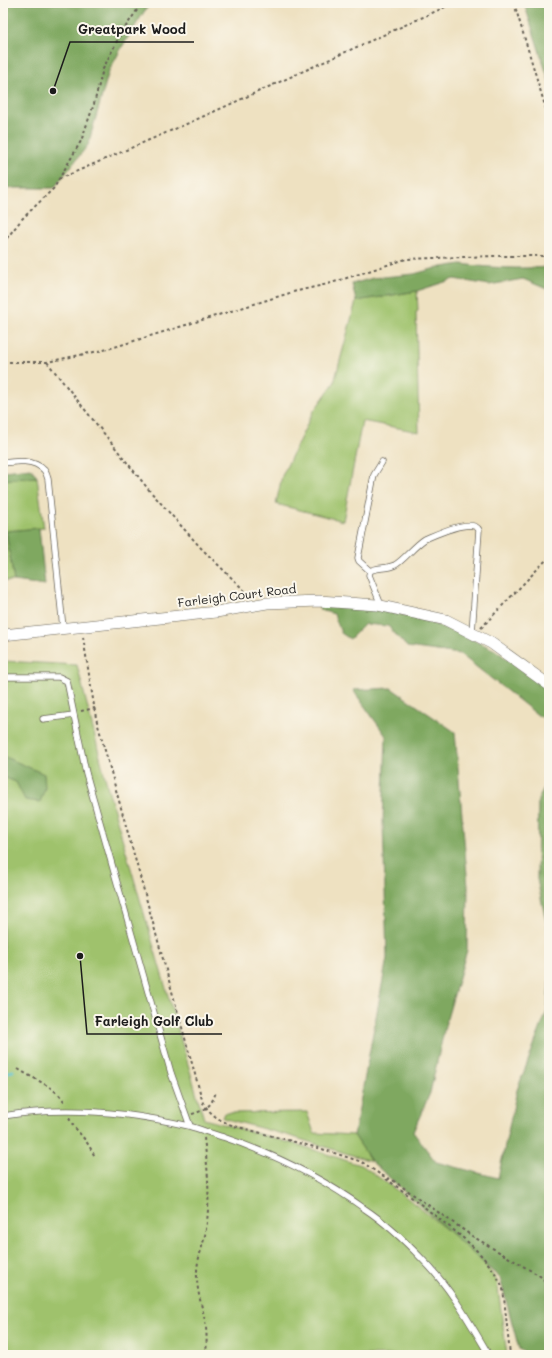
<svg xmlns="http://www.w3.org/2000/svg" width="552" height="1358" viewBox="0 0 552 1358" font-family="Mali,sans-serif">
	<style>
		.green { fill: #9fc26c; stroke: #5e6f44 }
		.forest { fill: #7fa860; stroke: #4e623e }
		.lines { fill: none; stroke-linecap: round; stroke-linejoin: round }
		.stream { stroke: #52c0c8; stroke-width: 3 }
		.service-casing { stroke: #666156; stroke-width: 7 }
		.minor-casing { stroke: #666156; stroke-width: 12 }
		.path { stroke: #666156; stroke-width: 2; stroke-dasharray: 3 3; stroke-linecap: butt }
		.service { stroke: #fff; stroke-width: 5.5 }
		.minor { stroke: #fff; stroke-width: 11 }
		.labels { text-anchor: middle; stroke-width: 4; stroke-linejoin: round; paint-order: stroke }
		.street-label { font-size: 12px; fill: #1c1c1c; stroke: #fbf7ec }
		.leader { fill: none; stroke: #1c1c1c; stroke-width: 1.5 }
		.callout-dot { fill: #1c1c1c; stroke: #fbf7ec; stroke-width: 1.5 }
		.callout-label { font-size: 13px; text-anchor: middle; font-weight: bold; fill: #1c1c1c; stroke: #fbf7ec; stroke-width: 4; stroke-linejoin: round; paint-order: stroke }
	</style>
	<rect width="100%" height="100%" fill="#fbf7ec"/>
	<filter id="ink" filterUnits="userSpaceOnUse"><feTurbulence type="fractalNoise" baseFrequency=".025" numOctaves="2"/><feDisplacementMap in="SourceGraphic" scale="8" xChannelSelector="R" yChannelSelector="G"/><feConvolveMatrix kernelMatrix="1 2 1 2 8 2 1 2 1" color-interpolation-filters="sRGB"/></filter>
	<filter id="wash" filterUnits="userSpaceOnUse"><feTurbulence type="fractalNoise" baseFrequency=".012" numOctaves="4" result="noise"/><feDisplacementMap in="SourceGraphic" scale="16" xChannelSelector="R" yChannelSelector="G"/><feGaussianBlur stdDeviation="0.9" result="paint"/><feColorMatrix in="noise" values="0 0 0 0 0 0 0 0 0 0 0 0 0 0 0 0 0 1.4 0 .05"/><feComposite in="paint" operator="in"/></filter>
	<g filter="url(#wash)">
		<rect width="100%" height="100%" fill="#eee1c1"/>
		<!-- green -->
		<path class="green" d="M417,291L418,311L416,312L419,432L362,421L343,521L276,504L282,476L313,412L334,383L356,301Z
			M37,477L44,528L6,531L14,581H3V480Z
			M3,661L77,665L109,793L204,1119L302,1146L363,1166L406,1197L463,1243L484,1263L497,1281L507,1355H3Z
			M307,1112L314,1133L354,1135L371,1161L290,1136L223,1118L225,1113Z"/>
		<!-- forest -->
		<path class="forest" d="M3,3H151L144,12L122,47L109,71L88,145L54,188H3Z
			M524,3H549V81Z
			M461,264C491,268 519,269 549,267V290L523,279L489,285L454,279L417,291L356,301L352,284L373,278L414,274L436,268Z
			M31,468L37,477L3,480V471Z
			M39,528L45,585L14,581L6,531Z
			M318,604L372,608L418,618L461,634L495,650L549,690V720L539,716L460,654L407,647L388,626L365,624L350,639L341,633L334,614L320,610Z
			M391,688L455,732L468,887L467,950L446,1022L430,1093L413,1132L436,1162L498,1178L517,1090L547,1011L549,981V1355H528L519,1349L500,1278L371,1161L354,1135L387,958L383,822L386,736L353,690Z
			M3,756L44,774L45,788L40,802L25,800L16,782L3,777Z
			M549,778V936L537,879L538,799Z"/>
		<g class="lines">
			<!-- stream -->
			<path class="stream" d="M3,1073L13,1071"/>
		</g>
	</g>
	<g filter="url(#ink)">
		<g class="lines">
			<!-- service casing -->
			<g class="service-casing">
				<path id="service" d="M3,463C16,461 34,459 44,470C46,472 47,476 48,479L63,628
					M370,571L359,561L358,558L374,475L382,462
					M381,605L369,575L370,571C377,567 387,569 395,565C404,560 414,546 425,539C435,535 472,517 479,530L472,633
					M3,677H59L67,681L86,773L171,1073L190,1126
					M43,719L74,715
					M3,1116C64,1106 129,1112 189,1126C200,1129 212,1134 223,1137C274,1154 322,1178 365,1209C386,1223 405,1241 422,1259C450,1287 469,1321 489,1355"/>
			</g>
			<!-- minor casing -->
			<g class="minor-casing">
				<path id="minor" d="M3,635L216,612L267,603L319,601L377,605L446,620L491,643L549,685"/>
			</g>
			<!-- path -->
			<path class="path" d="M514,3L549,119
				M59,179L191,122L454,3
				M3,243L22,219L54,188L59,179L81,141L94,104L103,69L120,35L142,3
				M3,362H47L108,349L293,292L328,284L406,259L493,256H549
				M47,362L149,490L201,548L249,595
				M481,628L549,557
				M83,637L96,718L203,1103C211,1115 220,1121 234,1126L322,1149L362,1162L381,1175L394,1181L472,1236L540,1276L549,1285
				M81,711L95,708
				M18,1069C35,1080 55,1086 66,1104
				M192,1114C207,1110 211,1106 216,1092
				M69,1118C73,1127 79,1132 85,1140C89,1145 92,1151 95,1157
				M204,1138C208,1169 211,1203 205,1235C202,1249 196,1262 197,1277C197,1290 201,1303 204,1316C207,1328 207,1342 206,1355
				M386,1179C402,1190 418,1202 433,1214C460,1235 489,1256 503,1288L510,1355"/>
			<!-- service -->
			<use href="#service" class="service"/>
			<!-- minor -->
			<use href="#minor" class="minor"/>
		</g>
	</g>
	<g class="labels">
		<!-- street labels -->
		<g class="street-label">
			<text transform="translate(237 596) rotate(-7)" y="4">Farleigh Court Road</text>
		</g>
	</g>
	<!-- callouts -->
	<path class="leader" d="M53 91L70 42H194M80 956L87 1034H222"/>
	<g class="callout-dot">
		<circle cx="53" cy="91" r="4"/>
		<circle cx="80" cy="956" r="4"/>
	</g>
	<g class="callout-label">
		<text x="132" y="34">Greatpark Wood</text>
		<text x="154" y="1026">Farleigh Golf Club</text>
	</g>
	<!-- margin -->
	<rect width="552" height="1358" fill="none" stroke="#fbf7ec" stroke-width="16"/>
</svg>
